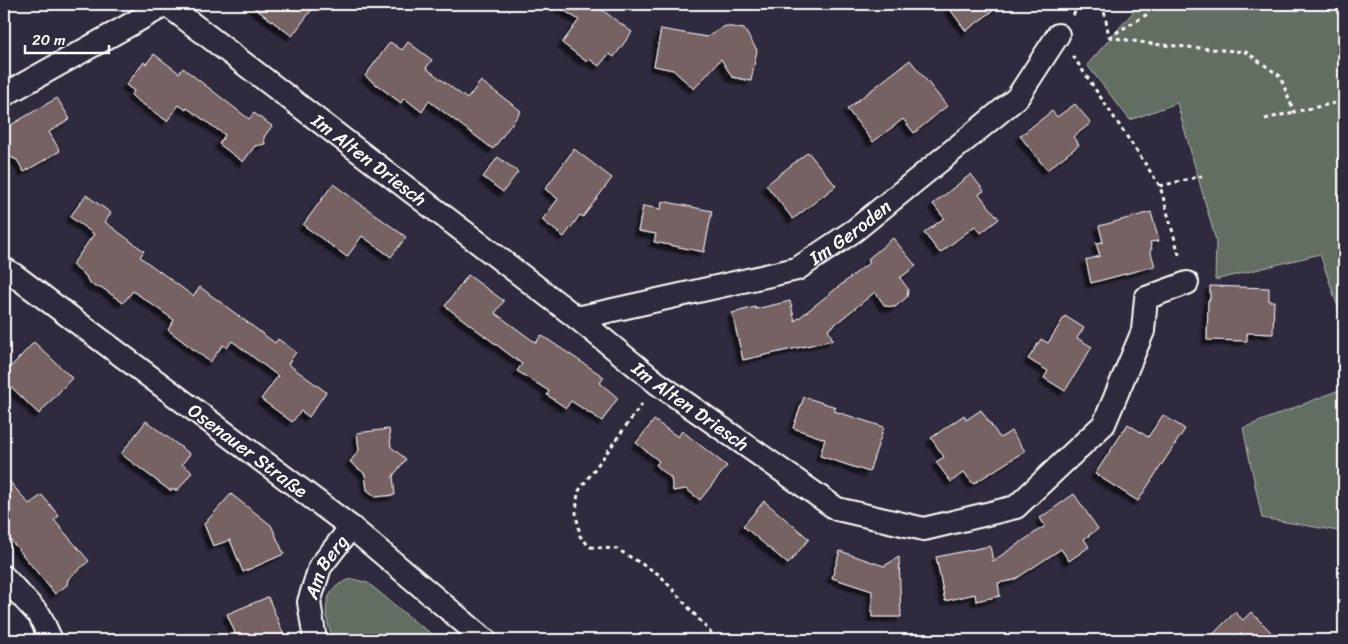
<svg xmlns="http://www.w3.org/2000/svg" width="1348" height="644" viewBox="0 0 1348 644" font-family="Sriracha,sans-serif">
	<style>
		.green { fill: #636e63; stroke: #b1b6b1 }
		.building { fill: #776264; stroke: #fff; filter: url(#shadow) }
		.lines { fill: none; stroke-linecap: round; stroke-linejoin: round }
		.street-casing { stroke: #fff; stroke-width: 26 }
		.path { stroke: #fff; stroke-width: 3; stroke-dasharray: 4 4; stroke-linecap: butt }
		.street { stroke: #2f2a3d; stroke-width: 22 }
		.labels { text-anchor: middle; stroke-width: 4; stroke-linejoin: round; paint-order: stroke }
		.street-label { font-size: 19px; fill: #fff; stroke: #2f2a3d }
	</style>
	<defs>
		<filter id="shadow"><feDropShadow dx="-4.5" dy="4.5" stdDeviation="1" flood-color="#0009"/></filter>
	</defs>
	<rect width="100%" height="100%" fill="#2f2a3d"/>
	<filter id="ink" filterUnits="userSpaceOnUse"><feTurbulence type="fractalNoise" baseFrequency=".02" numOctaves="2"/><feDisplacementMap in="SourceGraphic" scale="10" xChannelSelector="R" yChannelSelector="G"/><feConvolveMatrix kernelMatrix="1 2 1 2 8 2 1 2 1" color-interpolation-filters="sRGB"/></filter>
	<g filter="url(#ink)">
		<!-- green -->
		<path class="green" d="M1140,4H1344V325L1320,254L1215,280L1216,241L1177,103L1130,120L1087,65Z
			M1344,388V532L1262,518L1243,428Z
			M353,579L368,583L419,625L431,633L427,640H334C322,616 321,585 353,579Z"/>
		<!-- building -->
		<path class="building" d="M249,4H316L292,36Z
			M554,4H594L632,32L614,57L609,54L599,66L589,59L587,62L562,43L579,20Z
			M946,4H1002L966,31Z
			M725,26L744,29L757,50L751,81L732,77L721,59L694,89L673,70L654,66L661,29L707,37Z
			M390,42L402,50L408,42L432,60L426,68L467,99L481,81L521,111L493,149L429,101L422,112L404,98L401,103L365,76Z
			M154,54L179,73L183,68L249,119L254,113L272,126L264,137L265,144L255,146L243,162L219,144L225,135L187,108L186,110L179,105L167,121L137,100L131,95L134,91L126,85L144,62L146,64Z
			M910,60L947,106L914,133L903,119L873,142L847,109Z
			M57,98L70,119L49,132L60,151L24,172L17,160L12,158L7,151L9,146L4,137V129Z
			M1075,104L1091,123L1073,137L1079,145L1047,170L1020,136L1052,111L1057,117Z
			M574,149L612,178L583,217L580,215L564,237L542,220L558,199L545,189Z
			M808,152L836,186L793,219L766,185Z
			M498,157L518,172L503,192L483,177Z
			M971,174L984,191L979,194L999,219L981,233L975,226L940,253L924,233L944,218L933,204Z
			M333,184L406,237L391,257L362,236L347,257L303,225Z
			M86,195L111,213L105,222L144,251L140,257L193,296L200,287L275,343L278,339L296,352L288,364L326,392L309,417L301,411L292,422L261,399L278,376L232,341L227,348L223,345L210,362L168,330L174,320L133,291L123,303L101,287H95L88,281L86,276L72,265L94,234L70,217Z
			M662,201L712,211L704,252L654,242L656,234L638,231L643,206L661,209Z
			M1151,212L1159,241L1150,242L1152,249L1150,250L1155,266L1091,283L1086,260L1100,256L1096,243L1103,242L1099,226Z
			M893,238L916,266L900,278L908,289L907,297L895,307L885,306L875,292L828,330L833,340L743,360L732,313L755,307L756,309L790,301L795,321L870,262L868,259Z
			M468,275L504,301L495,313L536,343L541,335L604,377L600,383L618,398L602,421L571,401L566,408L547,395L549,391L517,371L522,364L445,306Z
			M1210,286L1269,288V301H1274L1273,334L1247,333V341L1207,340L1208,300H1210Z
			M1065,316L1084,328L1077,338L1092,347L1065,391L1044,378L1048,371L1028,359L1041,339L1048,343Z
			M34,342L72,378L39,414L4,380V374Z
			M804,397L836,407L834,411L884,427L869,472L820,456L825,439L793,428Z
			M981,410L1000,438L1011,431L1025,451L973,484L964,472L951,482L936,462L944,457L931,438L964,415L966,420Z
			M1163,415L1185,429L1138,501L1095,474L1128,424L1148,437Z
			M654,420L678,437L682,431L727,466L700,500L686,489L673,491L671,478L656,465L659,461L636,443Z
			M146,421L190,454L182,464L192,472L178,490H169L121,454Z
			M389,429L391,447L406,459L393,476L395,495L376,497L367,490L365,474L350,462L359,450L357,433Z
			M4,475L29,504L42,495L59,516L54,520L89,561L68,579L67,585L55,594L4,532Z
			M231,494L271,525L284,554L243,572L230,540L213,546L204,524Z
			M1074,494L1098,529L1084,539L1089,547L1069,561L1061,549L1014,580L998,583L1000,596L976,601L975,594L945,601L936,557L990,546L993,561L1045,526L1040,518Z
			M764,501L809,539L788,564L743,526Z
			M840,551L884,566L899,557L901,617H872V591L832,578Z
			M268,597L286,640H238L227,614Z
			M1235,612L1243,620L1251,612L1279,640H1207Z"/>
		<g class="lines">
			<!-- street casing -->
			<g class="street-casing">
				<g id="street">
					<path id="s1" d="M166,4L577,318L657,383L837,509L924,529L1016,507L1104,424L1143,331L1146,298L1187,283"/>
					<path d="M4,95L167,4"/>
					<path id="s2" d="M4,269L14,275L351,527L485,640"/>
					<path id="s3" d="M577,318L797,269L855,230L1017,98L1058,35"/>
					<path d="M4,577L40,616L51,640"/>
					<path id="s4" d="M315,640L309,602L320,567L351,527"/>
				</g>
			</g>
			<!-- path -->
			<path class="path" d="M1103,4L1109,37
				M1073,15L1081,4
				M1109,37L1152,44L1246,52L1280,76L1294,112L1344,101
				M1109,37L1146,15L1154,4
				M1073,56L1160,186L1180,258
				M1265,119L1294,112
				M1160,186L1202,176
				M642,404L578,492L576,513L580,536L590,547L617,549L660,575L717,640"/>
			<!-- street -->
			<use href="#street" class="street"/>
		</g>
	</g>
	<g class="labels">
		<!-- street labels -->
		<g class="street-label">
			<text dy="7" stroke="none"><textPath href="#s1" startOffset="256">Im Alten Driesch</textPath></text>
			<text dy="7" stroke="none"><textPath href="#s3" startOffset="290">Im Geroden</textPath></text>
			<text dy="7" stroke="none"><textPath href="#s1" startOffset="661">Im Alten Driesch</textPath></text>
			<text dy="7" stroke="none"><textPath href="#s2" startOffset="304">Osenauer Straße</textPath></text>
			<text dy="7" stroke="none"><textPath href="#s4" startOffset="78">Am Berg</textPath></text>
		</g>
	</g>
	<!-- margin -->
	<rect width="1348" height="644" fill="none" stroke="#2f2a3d" stroke-width="20"/>
	<rect x="10" y="10" width="1328" height="624" fill="none" stroke="#fff" stroke-width="2" filter="url(#ink)"/>
	<!-- scale -->
	<path d="M25 45v8h84v-8" fill="none" stroke="#ffffff" stroke-width="2.5"/>
	<text x="32" y="45" font-size="15" fill="#ffffff" stroke="#2f2a3d" stroke-width="4" paint-order="stroke">20 m</text>
</svg>
